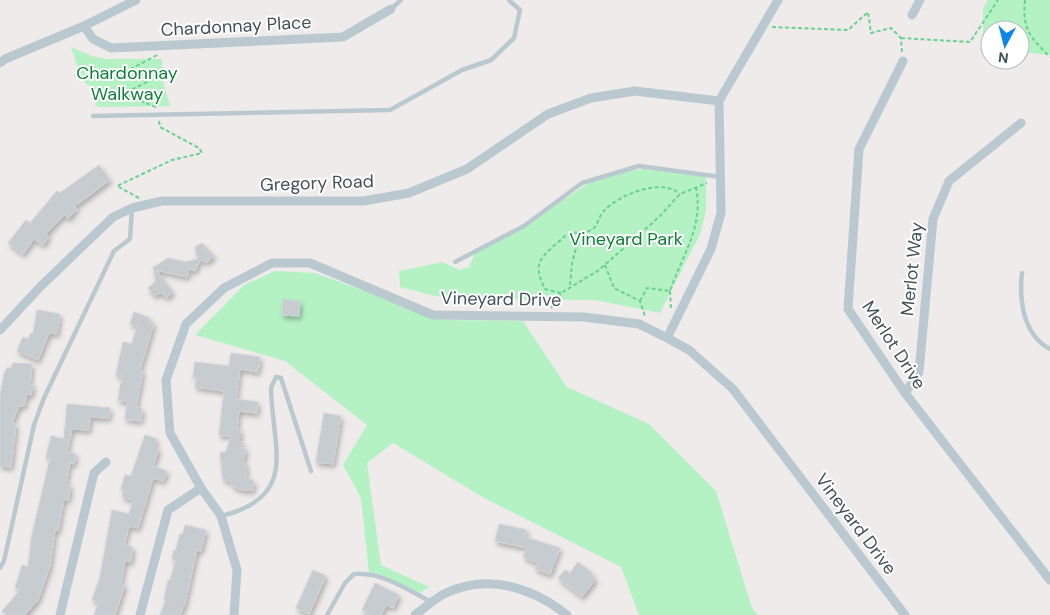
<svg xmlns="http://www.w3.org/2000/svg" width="1050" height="615" viewBox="0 0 1050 615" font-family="'DM Sans',sans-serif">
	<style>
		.green { fill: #b4f2c4 }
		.building { fill: #c7ccd1; stroke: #cfd3d8; filter: url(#shadow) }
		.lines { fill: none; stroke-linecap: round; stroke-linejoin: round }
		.path { stroke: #6ad291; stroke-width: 2; stroke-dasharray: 4 2.5; stroke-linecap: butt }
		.service { stroke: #bac9d0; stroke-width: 4.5 }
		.minor { stroke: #bac9d0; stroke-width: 9 }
		.labels { text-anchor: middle; stroke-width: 4; stroke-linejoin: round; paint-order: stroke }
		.street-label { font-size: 18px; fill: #42525a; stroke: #fff }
		.park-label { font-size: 18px; fill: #0f8039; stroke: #fff }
	</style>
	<defs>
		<filter id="shadow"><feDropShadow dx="2" dy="3.5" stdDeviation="2.5" flood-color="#0004"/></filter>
	</defs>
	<rect width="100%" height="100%" fill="#efebeb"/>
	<!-- green -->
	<path class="green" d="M988,0H1050V55L1020,52V30H990V48L983,47V9Z
		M71,47L92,56L106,59H162V77L170,106L99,107L95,105L99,93L82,80Z
		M643,169L706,175V210L701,232L660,313L595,300L462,299L435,296L400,287L399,271L443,262L459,270L469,267L476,251L528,223L589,183L629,171Z
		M275,271L315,273L444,320L523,321L567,387L649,424L716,491L752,608L758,615H639L621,567L484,498L393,443L367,463L381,565L429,587L420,593L384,576L369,572L361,498L343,465L367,425L285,361L195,335L244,285Z"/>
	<!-- building -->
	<path class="building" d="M99,165L110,180L74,207L77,209L68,219L64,215L46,234L49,237L43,245L34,239L23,254L8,243L26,220L30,223L57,191L60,193Z
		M202,243L214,256L207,262L200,260L195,271L189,269L187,277L156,270L173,292L166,298L162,293L154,295L148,288L156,281L153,266L154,267L168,258L185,262L198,259L195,247Z
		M283,299L300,301L299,316L282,315Z
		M37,310L60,314L57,334L49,333L38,360L17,351L23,337L28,339L31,333L33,334Z
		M134,312L150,318L149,321L154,323L140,370L143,371L136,407L142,408L141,421L125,419L127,402L118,400L122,376L116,375L123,342L132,344L137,326L130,324Z
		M231,353L260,357L258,372L240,369L236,399L258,402L257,413L239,411L237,429L241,430L239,441L242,442V447L246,449L243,461L246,463V478L254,481L253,490H242L232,486V482L223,479L220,452H226L231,436L219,435L224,391L195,387L197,378L193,377L195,362L229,366Z
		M13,363L32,364L30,384L34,386L31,395L27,394L24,406H19L12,423L16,424L11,467L0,466V396L4,374L7,368H11Z
		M67,404L110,408L109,418L90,417L89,430L72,429L67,452L76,454L74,464L70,463L66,484L71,486L68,500L64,499L58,531L55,530L50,566L38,600L25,615H7L2,611L21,589L15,588L22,565L28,567L32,535L50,459L46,458L51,436L64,439Z
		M324,413L341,416L333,464L316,462Z
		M145,435L157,439L154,447L159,449L153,466L167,471L163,481L153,478L138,528L129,526L124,546L133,547L131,562L125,561L121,584L125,585L115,615H94L99,602L92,600L100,577L112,510L129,514L133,500L122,497L124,490L121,489L125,475L131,476Z
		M499,524L527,530L525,537L560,548L550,574L535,569L538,563L523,557L527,548L495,541Z
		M185,525L206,530L201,551L197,550L185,604L180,615H160L166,600H164L168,580H170L176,560L172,559L174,550H176L180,534H183Z
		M578,562L592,573L591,575L596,579L582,597L558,578L565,570L570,573Z
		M313,570L326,576L309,614L296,608Z
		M375,583L399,595L393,608L386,605L381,615H372L362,610Z"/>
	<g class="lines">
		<!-- path -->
		<path class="path" d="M1025,0C1022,29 1030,37 1050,57
			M772,27L848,30L868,12L871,33L891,28L901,38L902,53
			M901,38L970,42L998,0
			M156,107L123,94L157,77L129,70L157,55
			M139,198L117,186L172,160L202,153L199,148L160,127L159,121
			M605,265L614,288L640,301L645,316
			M570,285L572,263L580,234
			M670,291L671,309
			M561,293L545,289C534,267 537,260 556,244C560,241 564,236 568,234C576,231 586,235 594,228C598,224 599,216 604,211C618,195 662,177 680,194
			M640,301L647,288L670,291C682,256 704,226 696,188
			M551,308L561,293L599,270L659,217L680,194L707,183"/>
		<!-- service -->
		<path class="service" d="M391,9L401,0
			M93,116L390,110L462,70L491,60L514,38L520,10L509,0
			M455,262L524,226L582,183L639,166L721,177
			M1022,273C1019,300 1023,335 1050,349
			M221,516C300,497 272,447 271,388L276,377L281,378L311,471
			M0,568L4,561L34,425L44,398L114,251L130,239L132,209
			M327,615L345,583L354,574C382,572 407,589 431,602"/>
		<!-- minor -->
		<path class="minor" d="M912,15L920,0
			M84,26L93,39L111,48L343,37L391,9
			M903,61L859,149L848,309L905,393L1050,580
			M0,63L5,59L84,26L136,0
			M0,330L41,286L113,217L132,208L162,201H364L409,193L467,169L548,114L591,98L635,91L719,101
			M667,338L711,249L721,213L719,101L778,0
			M905,393L919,372L933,219L949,181L1021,123
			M60,615L94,473L106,462
			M140,615L168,510L201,488
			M234,615L237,570L221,516L201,488L170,433L166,380L186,324L224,288L272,263H310L433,315L584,317L639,324L667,338L689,350L733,389L905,615
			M415,615C425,608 435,598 446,593C489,573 533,588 567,615"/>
	</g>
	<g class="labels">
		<!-- street labels -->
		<g class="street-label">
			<text transform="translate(236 26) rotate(-3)" y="6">Chardonnay Place</text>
			<text transform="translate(317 183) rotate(-2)" y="6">Gregory Road</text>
			<text transform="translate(912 269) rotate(-84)" y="6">Merlot Way</text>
			<text transform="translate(501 299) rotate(1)" y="6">Vineyard Drive</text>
			<text transform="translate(894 345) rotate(57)" y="6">Merlot Drive</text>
			<text transform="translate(856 524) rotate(53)" y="6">Vineyard Drive</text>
		</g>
		<!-- park labels -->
		<g class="park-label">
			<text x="127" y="79">Chardonnay<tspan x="127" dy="21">Walkway</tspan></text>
			<text x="626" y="245">Vineyard Park</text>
		</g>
	</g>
	<!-- north arrow -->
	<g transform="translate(1005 45) rotate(187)"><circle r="24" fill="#ffffff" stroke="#b3babd"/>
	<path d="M0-4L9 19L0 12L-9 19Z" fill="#0a88ea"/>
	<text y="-8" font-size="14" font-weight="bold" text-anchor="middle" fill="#42525a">N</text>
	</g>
</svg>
